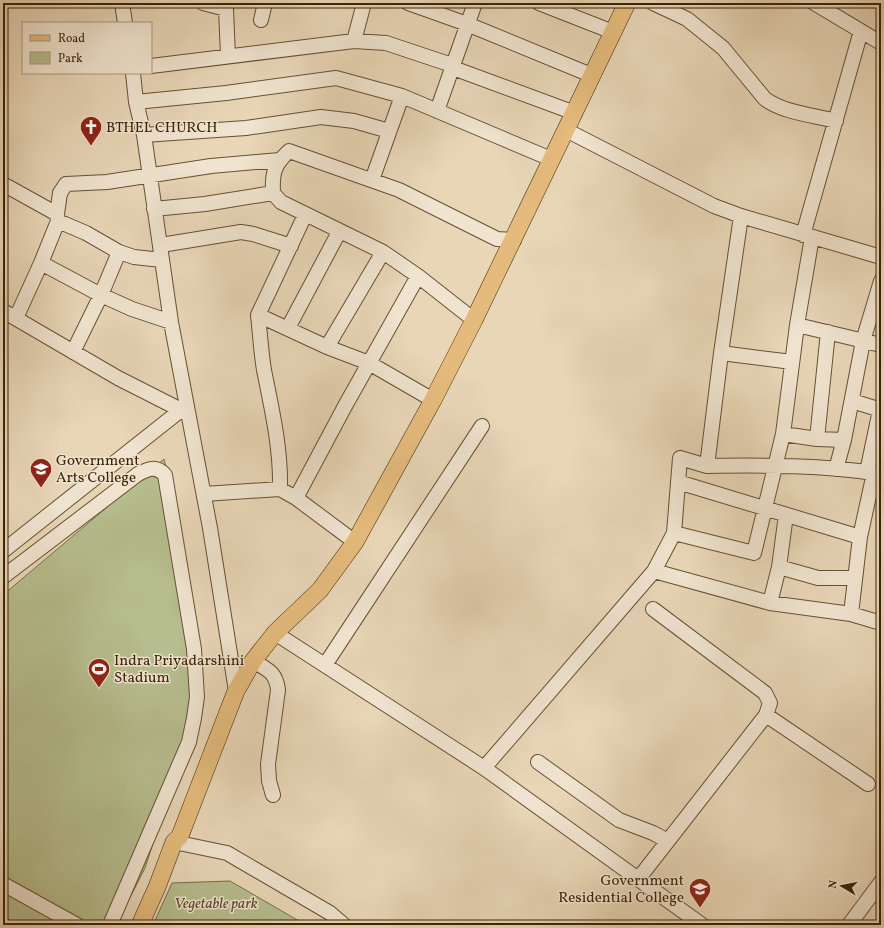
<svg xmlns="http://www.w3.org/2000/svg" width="884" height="928" viewBox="0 0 884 928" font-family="Vollkorn,serif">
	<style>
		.green { fill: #b6bd8e; stroke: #79704a }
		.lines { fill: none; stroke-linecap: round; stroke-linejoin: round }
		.minor-casing { stroke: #675032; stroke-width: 16 }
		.major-casing { stroke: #3c2306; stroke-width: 18 }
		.minor { stroke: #f0e4d0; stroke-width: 14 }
		.major { stroke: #e4bb7c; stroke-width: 17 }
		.labels { text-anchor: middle; stroke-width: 3; stroke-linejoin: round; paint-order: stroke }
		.poi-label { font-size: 15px; fill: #3c2306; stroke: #f0e4d0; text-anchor: start }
		.park-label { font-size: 15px; font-style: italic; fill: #5a4a28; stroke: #f0e4d0 }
	</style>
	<rect width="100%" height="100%" fill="#e8d6b7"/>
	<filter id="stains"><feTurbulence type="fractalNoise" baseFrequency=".005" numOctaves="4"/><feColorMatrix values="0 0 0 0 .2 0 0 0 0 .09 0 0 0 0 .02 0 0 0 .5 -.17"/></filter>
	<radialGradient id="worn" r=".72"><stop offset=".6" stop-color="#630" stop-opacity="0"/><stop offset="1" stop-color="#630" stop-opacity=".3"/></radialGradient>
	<!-- green -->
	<path class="green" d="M164,459L177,512L199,646L189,732L145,868L116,925H3V595Z
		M230,881L306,925H153L172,883Z"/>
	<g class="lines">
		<!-- minor casing -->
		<g class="minor-casing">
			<path id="minor" d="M122,3L125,23
				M203,3L226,9L228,56
				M408,3L467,24L591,75
				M539,3L613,32
				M653,3L687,19L723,48L765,99C785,113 812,115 836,121
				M814,3L881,43
				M261,20L265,3
				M354,41L364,3
				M151,66L354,41L386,43L449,64L453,68L575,113
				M133,73L136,102L144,135L171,322L210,528L236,691
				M136,102L226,93L336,78L402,96L551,159
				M437,111L475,3
				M566,130L714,206L741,216L881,257
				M144,135L246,128L321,117L354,121L389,131
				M372,180L402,96
				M3,184L57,214L58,221L86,233L119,252L134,257L162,260
				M154,209L205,204L273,193
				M57,214L60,193L66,184L107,182L211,166L280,160
				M803,235L861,31
				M161,245L241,232L253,234L291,246
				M41,263L101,295L132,309L171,322
				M418,276L383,252L281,202L273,193C272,173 274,165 289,151L399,190L497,239L514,240
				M3,311L118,378L187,413
				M258,315L305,215
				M16,318L41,263L58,221
				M797,325L881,345
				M288,328L339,232
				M327,347L383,252
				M73,352L101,295L119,252
				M721,353L792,362
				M852,401L881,410
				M783,434L817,439L844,440
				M817,439L828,332
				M707,466C765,465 823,465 881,474
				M836,469L844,440L863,341L881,281
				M867,472L880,410
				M678,482L860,537L851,614
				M280,489C281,449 272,410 264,370C261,352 260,333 258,315L327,347L369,363L433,400
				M204,494L280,489L296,498L355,542
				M296,498L345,406L418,276L474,320
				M674,533L754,553L783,434L797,325L812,237
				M860,537L874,473
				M3,551L181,410
				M779,567L818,578H854
				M654,571L770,603L851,614L881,623
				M3,577L138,474C148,469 156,465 165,475L194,649L197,697L194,718L189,742L110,925
				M770,603L779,567L786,515
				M275,633L484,768L702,925
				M253,661C268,670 276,672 278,690L268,764L269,781L273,795
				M325,665L482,426
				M766,715L868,784
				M538,762L619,820L653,833L668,841
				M484,768L654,571L674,533L680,458L707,466L721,353L741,216
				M174,842L227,853L330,913L344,925
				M639,878L766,715L770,703L765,693L653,609
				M3,884L77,925
				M849,925L881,882"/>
		</g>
		<!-- major casing -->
		<g class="major-casing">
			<path id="major" d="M140,925L157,887L174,842L180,836L236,691L253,661L275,633L320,590L355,542L433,400L474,320L627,3"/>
		</g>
		<!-- minor -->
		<use href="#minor" class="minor"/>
		<!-- major -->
		<use href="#major" class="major"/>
	</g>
	<!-- icons -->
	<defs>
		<g id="church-pin" transform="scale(1.15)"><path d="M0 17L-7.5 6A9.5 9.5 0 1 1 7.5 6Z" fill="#8f2418" stroke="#f0e4d0"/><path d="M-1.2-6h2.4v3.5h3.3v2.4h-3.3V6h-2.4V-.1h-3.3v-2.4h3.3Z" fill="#fff"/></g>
		<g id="university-pin" transform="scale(1.15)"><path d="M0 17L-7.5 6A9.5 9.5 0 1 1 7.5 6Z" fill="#8f2418" stroke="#f0e4d0"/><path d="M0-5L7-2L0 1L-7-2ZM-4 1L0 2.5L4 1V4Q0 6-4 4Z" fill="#fff"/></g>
		<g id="stadium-pin" transform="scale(1.15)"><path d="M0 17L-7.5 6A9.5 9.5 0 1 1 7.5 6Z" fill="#8f2418" stroke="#f0e4d0"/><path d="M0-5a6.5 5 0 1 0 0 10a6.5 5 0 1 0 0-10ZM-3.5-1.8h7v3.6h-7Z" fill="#fff"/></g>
	</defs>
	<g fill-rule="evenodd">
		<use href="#church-pin" x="91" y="127"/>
		<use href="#university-pin" x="41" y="469"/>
		<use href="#stadium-pin" x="99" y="669"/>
		<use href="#university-pin" x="700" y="889"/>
	</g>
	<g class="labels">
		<!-- poi labels -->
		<g class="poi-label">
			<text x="106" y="132">BTHEL CHURCH</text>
			<text x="56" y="465">Government<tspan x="56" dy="17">Arts College</tspan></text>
			<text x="114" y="665">Indra Priyadarshini<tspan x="114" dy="17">Stadium</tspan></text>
			<text x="684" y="885" text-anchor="end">Government<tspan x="684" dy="17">Residential College</tspan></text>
		</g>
		<!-- park labels -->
		<g class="park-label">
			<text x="216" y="908">Vegetable park</text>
		</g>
	</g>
	<!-- margin -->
	<rect width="884" height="928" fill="none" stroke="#e8d6b7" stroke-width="16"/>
	<rect x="4" y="4" width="876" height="920" fill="none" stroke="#3c2306" stroke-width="2"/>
	<rect x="8" y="8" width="868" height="912" fill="none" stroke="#3c2306"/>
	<!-- legend -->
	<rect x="22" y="22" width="130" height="52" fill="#f0e4d0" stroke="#a8977f"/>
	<rect x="30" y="35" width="20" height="6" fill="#e4bb7c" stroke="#a8977f"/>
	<text x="58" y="42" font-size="12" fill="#3c2306">Road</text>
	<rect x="30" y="52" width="20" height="12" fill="#b6bd8e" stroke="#a8977f"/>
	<text x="58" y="62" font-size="12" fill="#3c2306">Park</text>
	<!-- north arrow -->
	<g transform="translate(842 886) rotate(280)" stroke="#f0e4d0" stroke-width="3" paint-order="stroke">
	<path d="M0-3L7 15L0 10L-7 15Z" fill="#3c2306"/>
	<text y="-6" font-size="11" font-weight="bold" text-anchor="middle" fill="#3c2306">N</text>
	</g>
	<rect width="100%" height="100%" filter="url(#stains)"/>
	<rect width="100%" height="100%" fill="url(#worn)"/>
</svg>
